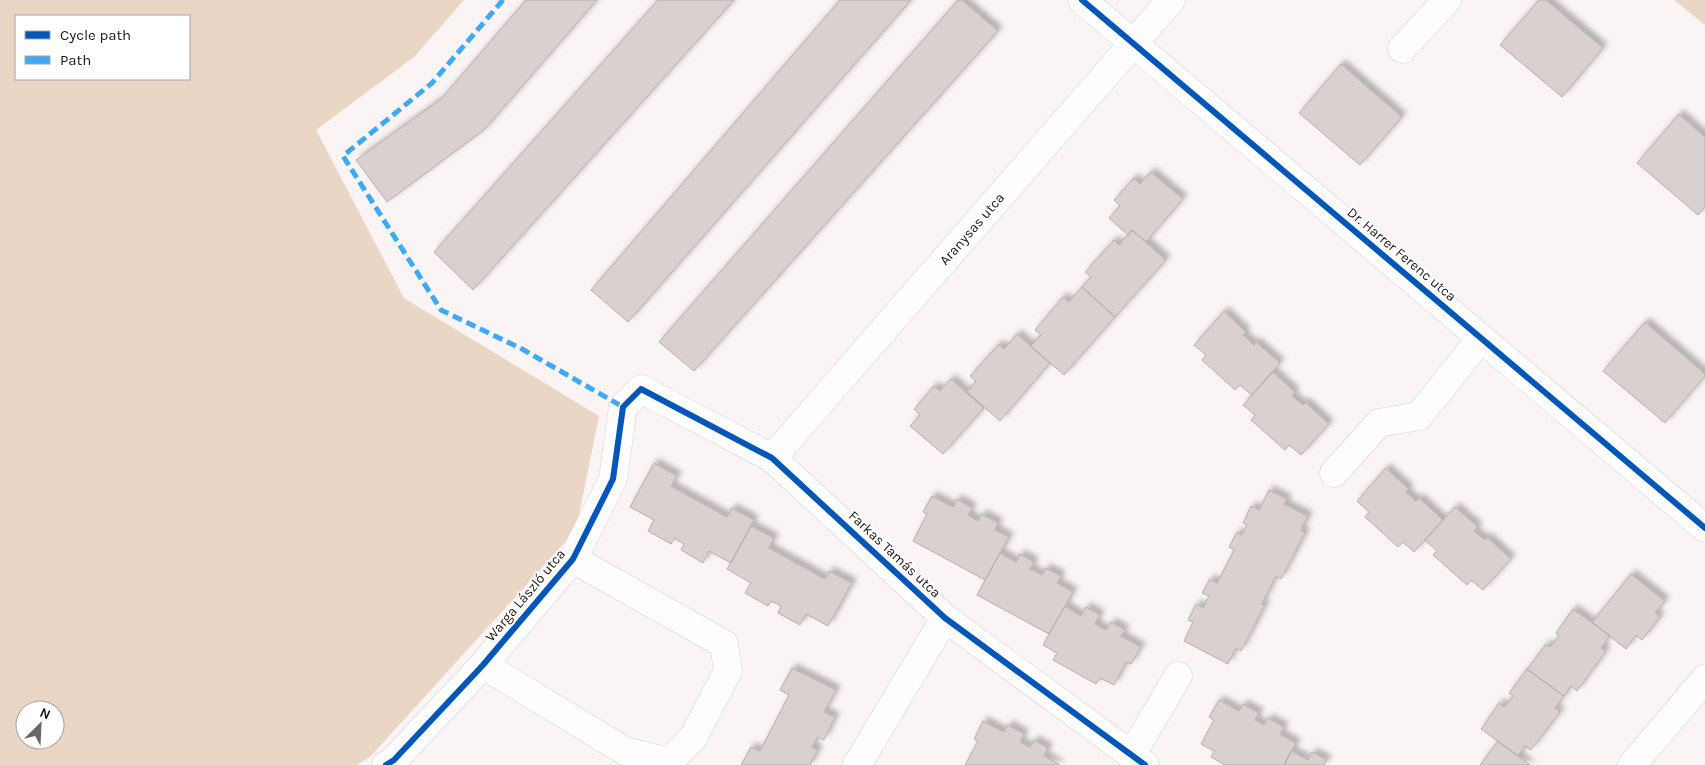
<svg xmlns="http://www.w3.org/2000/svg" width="1705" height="765" viewBox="0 0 1705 765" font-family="Karla,sans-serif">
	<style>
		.green { fill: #e9d6c4; fill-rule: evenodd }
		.building { fill: #d9d1cf; stroke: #b6aead; filter: url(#shadow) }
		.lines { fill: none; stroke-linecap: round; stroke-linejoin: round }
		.minor-casing { stroke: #d7cfcf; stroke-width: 29 }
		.minor { stroke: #fefdfe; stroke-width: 28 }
		.quiet { stroke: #3fa9f5; stroke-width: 5; stroke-dasharray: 10 5; stroke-linecap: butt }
		.cycleway-casing { stroke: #fff; stroke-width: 9 }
		.cycleway { stroke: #0057b8; stroke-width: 6 }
		.labels { text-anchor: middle; stroke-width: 4; stroke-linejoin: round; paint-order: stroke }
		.street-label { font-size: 14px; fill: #201617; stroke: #fff }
	</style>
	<defs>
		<filter id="shadow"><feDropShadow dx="4.5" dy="-4.5" stdDeviation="2.5" flood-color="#0004"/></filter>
	</defs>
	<rect width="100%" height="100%" fill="#fbf4f5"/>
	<!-- green -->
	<path class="green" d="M0,0H464L414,57L316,130L404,298L599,416L576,530L370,757L357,765H0ZM16,16H189V79H16ZM25,710H55V740H25Z
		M1674,0H1705V25Z"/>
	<!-- building -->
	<path class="building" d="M526,0H597L484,130L387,202L356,160L441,99Z
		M658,0H734L473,290L434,252Z
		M840,0H911L628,322L591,290Z
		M958,0H962L998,31L694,371L659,342Z
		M1539,0H1546L1603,48L1562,97L1500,45Z
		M1341,64L1402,117L1360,165L1299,113Z
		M1679,114L1705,137V207L1698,215L1637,163Z
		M1151,172L1183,199L1146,242L1132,230L1128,235L1109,218L1120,206L1114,200L1134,178L1140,184Z
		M1132,230L1166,260L1115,317L1082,287L1091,277L1085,272L1114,240L1119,245Z
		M1082,287L1115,317L1064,375L1030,346L1041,335L1035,330L1063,297L1069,302Z
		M1224,311L1246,332L1243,335L1254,345L1256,342L1280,363L1252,395L1240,385L1235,390L1202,360L1206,355L1194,345Z
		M1645,322L1705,374V376L1665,423L1603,371Z
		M1017,334L1050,363L1000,421L967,392L976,381L970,376L999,344L1004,349Z
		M1273,372L1295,392L1292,396L1303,405L1305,402L1329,424L1301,455L1289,445L1285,450L1251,420L1255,415L1243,405Z
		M951,379L984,408L943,454L910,426L920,415L914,409L934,386L940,391Z
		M654,463L677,476L671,486L727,517L732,508L754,520L731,563L709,551L703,563L681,550L684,544L674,538L671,544L648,531L654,520L630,507Z
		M1386,468L1409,489L1406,492L1416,501L1419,498L1443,520L1414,552L1403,542L1398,547L1365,517L1369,512L1357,501Z
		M1269,490L1287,499L1284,504L1308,516L1301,530L1305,533L1281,579L1276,576L1262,604L1265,605L1241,651L1236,648L1228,664L1184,641L1193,622L1188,620L1196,604L1203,608L1209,596L1202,593L1210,579L1217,583L1234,550L1229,547L1237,532L1242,535L1247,525L1243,523L1251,506L1259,510Z
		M932,496L953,507L957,499L972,508L968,515L978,521L982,514L998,523L995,530L1009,537L985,580L913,541L927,514L923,512Z
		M1455,507L1478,527L1474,531L1485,540L1487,537L1511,559L1483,590L1471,580L1467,585L1433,555L1437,551L1425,540Z
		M751,526L774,538L769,548L825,579L829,571L852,583L828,626L806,614L800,625L778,613L781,606L771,601L768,606L745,593L751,583L727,569Z
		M1000,553L1016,562L1020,554L1034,562L1030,569L1042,575L1046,568L1061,576L1057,583L1073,592L1049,634L977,595Z
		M1631,574L1665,601L1655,613L1660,617L1642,640L1636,635L1626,649L1592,622Z
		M1065,606L1081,616L1086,607L1100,615L1095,624L1106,630L1111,622L1125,630L1121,636L1141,647L1131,664L1126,662L1114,685L1100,678L1096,684L1053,660L1057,653L1043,645Z
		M1573,609L1610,636L1601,648L1606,651L1577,691L1571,686L1564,696L1527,669L1546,644L1550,647L1559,636L1556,633Z
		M792,668L836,690L824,712L835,717L824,740L818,737L812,747L818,750L810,765H741L751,747L760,751L789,695L780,690Z
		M1527,669L1564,696L1555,708L1560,712L1531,750L1525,746L1518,756L1481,729L1499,703L1504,707L1513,696L1509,693Z
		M1219,700L1239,711L1243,704L1259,713L1255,720L1264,725L1268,718L1284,727L1280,734L1296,743L1284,765H1225L1211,757L1214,751L1201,744L1214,720L1209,717Z
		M983,721L1004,732L1008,725L1024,734L1020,742L1030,747L1034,740L1048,748L1044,756L1060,765H965L978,741L974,739Z
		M1498,741L1530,765H1480Z
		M1291,751L1308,760L1312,752L1327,760L1324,765H1284Z"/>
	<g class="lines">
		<!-- minor casing -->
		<g class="minor-casing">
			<g id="minor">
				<path d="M1082,0L1705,528"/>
				<path d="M1402,49L1447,0"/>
				<path id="s1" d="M772,458L1171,0"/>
				<path d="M1334,473L1379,423L1419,416L1481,338"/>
				<path d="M483,665L625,751L669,762L693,738L728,671L724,644L573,559"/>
				<path d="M1131,756L1178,676"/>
				<path d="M386,765L394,760L483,665L573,559L613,479L623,407L641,389L772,458L945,618L1145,765"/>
				<path d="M857,765L945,618"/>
				<path d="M1632,765L1705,679"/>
			</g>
		</g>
		<!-- minor -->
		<use href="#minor" class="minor"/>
		<!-- quiet -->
		<path class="quiet" d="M503,0L432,83L343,156L441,310L522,349L623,407"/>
		<!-- cycleway casing -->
		<g class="cycleway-casing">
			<path id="cycleway" d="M1082,0L1705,528
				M386,765L394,760L483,665L573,559L613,479L623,407L641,389L772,458L945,618L1145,765"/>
		</g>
		<!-- cycleway -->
		<use href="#cycleway" class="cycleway"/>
	</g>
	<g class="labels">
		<!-- street labels -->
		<g class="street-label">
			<text dy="5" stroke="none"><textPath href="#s1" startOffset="304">Aranysas utca</textPath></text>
			<text transform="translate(1402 254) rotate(40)" y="5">Dr. Harrer Ferenc utca</text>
			<text transform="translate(895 554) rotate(43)" y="5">Farkas Tamás utca</text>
			<text transform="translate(525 595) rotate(-50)" y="5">Warga László utca</text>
		</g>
	</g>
	<!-- legend -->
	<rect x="15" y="15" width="175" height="65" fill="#ffffff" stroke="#a6a2a2"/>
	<rect x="25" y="31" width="25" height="8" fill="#0057b8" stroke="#a6a2a2"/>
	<text x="60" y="40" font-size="15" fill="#201617">Cycle path</text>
	<rect x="25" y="56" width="25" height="8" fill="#3fa9f5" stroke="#a6a2a2"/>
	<text x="60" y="65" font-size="15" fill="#201617">Path</text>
	<!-- north arrow -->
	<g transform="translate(40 725) rotate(24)"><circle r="24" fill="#ffffff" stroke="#a6a2a2"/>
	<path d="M0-4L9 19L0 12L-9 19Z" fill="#6d6465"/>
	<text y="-8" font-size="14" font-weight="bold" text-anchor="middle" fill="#201617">N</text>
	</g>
</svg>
